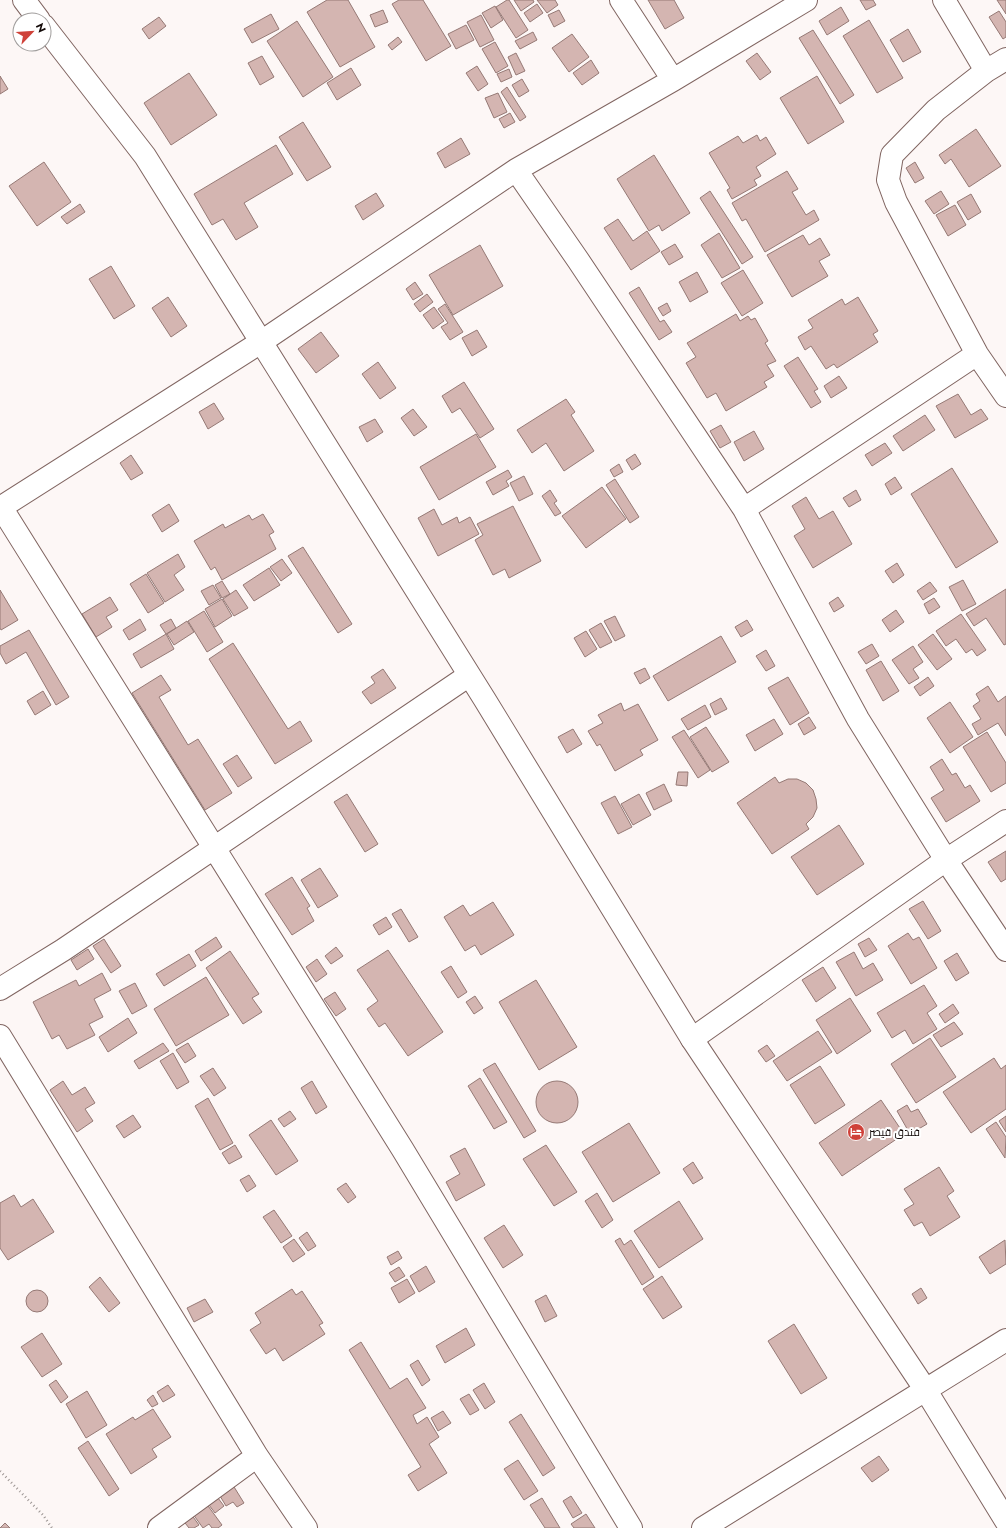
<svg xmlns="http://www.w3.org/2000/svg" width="1006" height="1528" viewBox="0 0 1006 1528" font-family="Jost,Cairo,sans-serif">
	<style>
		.building { fill: #d4b5b1; stroke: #957975 }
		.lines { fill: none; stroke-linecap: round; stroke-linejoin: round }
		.street-casing { stroke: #806561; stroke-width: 24 }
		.secondary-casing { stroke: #806561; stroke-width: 24 }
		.path { stroke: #9d9694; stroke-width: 2.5; stroke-dasharray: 1 3; stroke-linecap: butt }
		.street { stroke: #fff; stroke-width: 22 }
		.secondary { stroke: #fff; stroke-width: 22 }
		.labels { text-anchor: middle; stroke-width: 4; stroke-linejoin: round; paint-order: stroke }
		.poi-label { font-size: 11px; fill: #120907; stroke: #fff; text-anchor: start }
	</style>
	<rect width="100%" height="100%" fill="#fdf7f6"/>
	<!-- building -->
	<path class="building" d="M327,0H348L375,47L340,67L307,12Z
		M399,0H423L451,46L426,61L392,4Z
		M507,0H509L528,30L516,38L496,7Z
		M514,0H533L534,2L521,11Z
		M537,0H555L558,5L547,13Z
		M648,0H674L684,18L665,29Z
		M860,0H873L876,5L866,10Z
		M997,0H1006V14Z
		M537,4L543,13L530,22L524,13Z
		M495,6L503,20L491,28L482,13Z
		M841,7L849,21L827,35L819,21Z
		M383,10L388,22L375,27L370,15Z
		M559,10L565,21L554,27L548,15Z
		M999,11L1006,22V37L1003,39L989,17Z
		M271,14L279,29L252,43L244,29Z
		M481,15L494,40L480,47L467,22Z
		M159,17L166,26L149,39L142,29Z
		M869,20L903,78L877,93L843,36Z
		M297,21L333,77L303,97L267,41Z
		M466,25L474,40L456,49L448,34Z
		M908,29L921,52L903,62L890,40Z
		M813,30L854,95L840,104L799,38Z
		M533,32L537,40L520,49L515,41Z
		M572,34L589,57L569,72L552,48Z
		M398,37L402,42L392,50L388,45Z
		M495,42L508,66L496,73L482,49Z
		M516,53L525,71L516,75L508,57Z
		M757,53L771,72L760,80L746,61Z
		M262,56L274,77L260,85L248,63Z
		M591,60L599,73L582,85L573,73Z
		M477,66L488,84L478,91L466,73Z
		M351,68L361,85L337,100L327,83Z
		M509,69L512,77L501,82L497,74Z
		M189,73L217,115L171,145L144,103Z
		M0,76L8,89L0,94Z
		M817,76L844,122L808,144L780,98Z
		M522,79L529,91L519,97L512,85Z
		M507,87L526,117L520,121L501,92Z
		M498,93L507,112L494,118L485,98Z
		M510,113L515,122L504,128L499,119Z
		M303,122L331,167L307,181L279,137Z
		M976,129L1001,166L969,187L951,159L945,164L939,155Z
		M757,135L760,141L766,137L776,154L756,167L761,176L754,180L757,185L732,199L727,190L730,188L709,153L738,136L743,143Z
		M461,138L470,154L445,168L437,153Z
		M276,145L293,174L244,203L258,227L236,240L223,219L212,225L194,194Z
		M654,155L690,213L662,231L659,225L649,231L617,179Z
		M44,162L71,202L37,226L9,186Z
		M915,162L924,178L915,183L906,168Z
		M787,171L798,189L792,192L806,215L814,210L819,220L765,252L746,219L742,221L732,203Z
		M710,191L753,257L742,264L700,198Z
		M941,191L949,204L934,214L925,201Z
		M376,193L384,206L363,220L355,206Z
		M971,194L981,212L968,220L957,202Z
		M80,204L85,212L67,224L61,217Z
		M955,205L966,225L948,236L936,215Z
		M618,219L633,241L647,231L660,251L631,270L604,228Z
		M719,233L740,268L722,278L701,245Z
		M803,235L809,245L820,238L830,255L819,261L828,276L792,297L767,255Z
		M675,244L683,257L669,265L661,252Z
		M480,245L503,286L453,315L429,275Z
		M111,266L135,306L114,319L89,279Z
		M743,270L763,303L742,316L721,283Z
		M697,272L708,292L690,302L679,282Z
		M415,282L423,294L413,300L406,289Z
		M639,287L660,322L664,320L672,332L659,340L629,293Z
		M427,294L433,302L420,312L414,304Z
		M168,297L187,326L171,337L152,308Z
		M858,297L878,331L873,334L878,342L837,368L834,364L826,369L811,346L805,350L798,337L813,328L808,320L842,299L845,305Z
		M667,303L671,311L663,316L658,308Z
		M445,304L463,332L450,340L441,327L448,323L438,309Z
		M434,307L444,321L433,329L423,315Z
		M736,314L740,321L748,316L751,320L755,318L768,341L765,343L776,361L767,365L774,376L764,382L767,387L726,411L716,393L707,398L686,363L696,357L687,343Z
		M477,330L487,347L472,356L462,338Z
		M321,332L339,356L316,373L298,349Z
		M798,357L818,389L814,391L821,402L811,408L784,366Z
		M378,362L396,388L380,399L362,374Z
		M839,376L847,388L831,398L824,386Z
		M464,382L494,429L480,438L460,408L452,413L442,396Z
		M958,394L971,415L981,409L988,419L955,438L936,406Z
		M566,399L575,412L571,415L594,451L564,471L546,443L532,453L517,430Z
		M214,403L224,419L208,429L199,412Z
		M413,409L427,427L414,436L401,418Z
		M925,415L935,430L903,451L893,436Z
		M375,419L383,432L367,442L359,427Z
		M721,425L731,442L720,448L710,431Z
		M754,431L764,449L744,461L734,442Z
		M476,434L496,467L439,500L420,467Z
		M885,443L892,453L872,466L865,455Z
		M635,454L641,464L632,470L626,460Z
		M131,455L143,473L131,480L120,463Z
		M619,464L623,472L614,477L610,470Z
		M952,468L998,542L956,568L911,494Z
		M508,470L512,477L506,481L509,486L493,495L486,482Z
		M524,476L533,494L519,501L510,483Z
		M895,477L902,488L891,495L885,484Z
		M615,479L639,517L630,523L606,485Z
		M602,487L626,519L586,548L562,516Z
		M550,490L557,501L554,503L561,513L555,516L542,496Z
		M856,490L861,500L849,507L843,498Z
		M806,497L819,519L833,511L852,544L813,568L794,536L805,529L792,506Z
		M169,504L179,521L162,532L152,515Z
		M513,506L541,561L509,578L505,569L493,575L475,540L483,535L477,524Z
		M434,509L442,525L457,517L459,523L470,517L479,534L438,556L418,518Z
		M263,514L274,532L269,535L276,549L222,580L215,567L211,570L194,541L223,524L225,528L249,515L252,520Z
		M303,547L352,624L338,633L288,556Z
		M178,554L185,567L174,575L184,590L165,602L147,573Z
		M282,559L292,573L281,581L270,567Z
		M897,563L904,575L893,583L885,571Z
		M269,568L280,585L254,601L243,585Z
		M146,574L164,603L148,613L130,584Z
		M963,580L976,604L962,611L949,587Z
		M222,581L230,594L222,598L215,585Z
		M930,582L937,591L923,600L917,591Z
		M213,585L221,598L209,605L201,591Z
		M1006,589V644L1004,645L986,618L974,626L966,614Z
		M0,590L18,620L1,630L0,628Z
		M236,590L248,608L234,616L223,599Z
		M110,597L118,610L106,617L112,627L96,637L82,614Z
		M838,597L844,606L834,612L829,603Z
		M934,598L940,607L929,614L924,604Z
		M222,599L232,616L215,627L205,609Z
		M896,610L904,622L890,632L882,620Z
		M204,611L223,642L207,652L188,621Z
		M961,614L986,650L977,656L972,649L966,653L956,639L946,646L936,631Z
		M615,616L625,636L615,641L604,621Z
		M140,619L146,630L129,640L123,630Z
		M171,619L176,628L166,634L160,625Z
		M747,620L753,630L741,637L735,627Z
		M187,621L194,632L174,645L167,634Z
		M601,623L612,642L600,648L589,630Z
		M29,630L69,697L56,705L26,652L6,664L0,653V646Z
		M586,631L597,649L585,657L574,638Z
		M166,634L174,649L141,668L133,654Z
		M933,634L952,659L937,670L918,645Z
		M721,636L736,662L668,701L653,676Z
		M233,643L288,729L300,721L312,741L275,764L209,659Z
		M872,644L879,656L866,664L858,652Z
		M913,646L923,662L913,669L919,678L909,684L892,660Z
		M766,650L775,666L766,671L756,656Z
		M881,661L899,691L883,701L866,670Z
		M645,668L650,678L640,684L634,673Z
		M383,669L396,688L371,704L362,692L375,683L371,677Z
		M161,675L171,690L159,697L188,745L198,739L232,793L205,810L132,693Z
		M788,677L809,713L790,725L768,688Z
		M928,677L934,686L920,696L914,687Z
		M988,686L998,702L1006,696V736L998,723L978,735L972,724L981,719L973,706L980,701L976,694Z
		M43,691L51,705L35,715L27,701Z
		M721,698L727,709L715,715L710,704Z
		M950,702L973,737L950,753L927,718Z
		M621,703L624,711L638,704L658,740L640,750L643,755L615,771L600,744L597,746L588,731L603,723L598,715Z
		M705,705L711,717L688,730L681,719Z
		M809,717L816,728L804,735L798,724Z
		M774,719L783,734L755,751L746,735Z
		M706,727L729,762L712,772L690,737Z
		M573,729L582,744L567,753L558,737Z
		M684,730L710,770L698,778L672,737Z
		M987,732L1006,763V783L991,792L963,747Z
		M237,755L252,778L238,787L223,764Z
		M942,759L952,775L956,773L965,788L970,785L980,801L946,822L931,798L944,790L930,767Z
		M678,772H688L687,786L676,785Z
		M775,777L779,783L788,779H797L806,783L813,790L816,799L817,808L813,817L806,824L809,829L772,854L737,803Z
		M664,784L672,801L654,810L646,793Z
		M347,794L378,844L365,852L334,802Z
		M639,794L651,815L633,825L621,804Z
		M615,796L632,827L618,834L601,803Z
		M839,825L864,864L817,895L791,857Z
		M1006,851V879L1001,882L988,862Z
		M320,868L338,896L318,908L301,880Z
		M292,877L310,906L307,908L314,921L292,935L265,894Z
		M923,901L941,931L928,939L909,909Z
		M493,902L514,935L481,955L475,945L465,951L444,917L463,905L470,916Z
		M401,909L418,937L409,942L392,914Z
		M386,917L392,927L379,935L373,925Z
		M908,933L913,940L919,937L937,968L911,984L888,946Z
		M216,937L222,947L201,961L195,951Z
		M869,938L877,950L865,957L858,944Z
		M104,939L121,966L111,973L93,946Z
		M336,947L343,956L331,964L325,956Z
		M88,949L94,959L77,970L71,960Z
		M388,950L443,1032L408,1056L385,1023L379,1027L367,1009L378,1001L357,970Z
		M230,951L259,994L252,998L262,1012L243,1024L206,968Z
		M854,952L863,969L873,963L883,980L856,996L836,962Z
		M957,953L969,973L956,981L944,961Z
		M189,954L196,966L164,986L156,974Z
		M317,959L327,974L316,982L306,967Z
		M451,966L467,992L458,998L441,972Z
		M823,967L836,988L816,1002L802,980Z
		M102,973L111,990L94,999L103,1017L89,1024L95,1035L67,1049L59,1035L52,1039L33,1002L76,980L79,986Z
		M206,977L229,1015L176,1046L154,1009Z
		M536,980L577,1047L539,1070L499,1002Z
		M135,983L147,1006L132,1014L119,991Z
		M924,985L937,1006L927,1013L937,1029L913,1044L905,1030L892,1038L877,1013Z
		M335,992L346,1009L336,1016L324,999Z
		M475,996L483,1008L474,1014L466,1002Z
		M850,998L871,1031L837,1054L816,1020Z
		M953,1004L959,1013L945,1023L939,1014Z
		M128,1018L137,1033L108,1052L99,1037Z
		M954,1022L963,1034L941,1047L933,1035Z
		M818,1031L832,1052L787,1081L773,1061Z
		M930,1038L956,1077L916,1103L891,1064Z
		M163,1043L169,1051L139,1069L134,1061Z
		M188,1043L196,1056L185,1063L176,1050Z
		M767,1045L775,1056L766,1062L758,1051Z
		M173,1053L189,1082L177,1089L160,1061Z
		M994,1058L1001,1069L1006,1065V1109L971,1133L943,1092Z
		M495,1063L536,1131L524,1138L483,1070Z
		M820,1066L845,1105L815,1124L790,1085Z
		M213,1068L226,1088L214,1096L200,1076Z
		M480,1078L507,1122L494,1129L468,1086Z
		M536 1102a21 21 0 1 1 42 0a21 21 0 1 1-42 0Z
		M63,1081L72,1095L85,1087L95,1103L85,1109L93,1121L77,1132L50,1090Z
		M312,1081L327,1107L316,1114L301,1088Z
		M208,1098L233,1143L220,1150L195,1106Z
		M881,1100L904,1134L842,1176L819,1143Z
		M907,1105L911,1112L918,1109L927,1124L910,1134L897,1111Z
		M290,1111L296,1119L284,1127L278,1119Z
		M133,1115L141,1127L124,1138L116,1126Z
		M1006,1116V1132L999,1121Z
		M271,1120L298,1161L276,1175L249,1135Z
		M996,1122L1006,1137L1005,1158L986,1129Z
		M629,1123L660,1173L613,1202L582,1152Z
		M235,1145L242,1157L229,1164L222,1153Z
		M546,1145L577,1192L554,1206L523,1159Z
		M465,1148L485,1185L456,1201L446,1182L460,1174L450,1156Z
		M693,1162L703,1178L693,1184L683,1169Z
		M939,1167L954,1191L947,1196L960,1217L930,1236L922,1222L914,1226L904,1210L914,1204L904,1189Z
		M249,1175L256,1186L247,1192L240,1180Z
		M346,1183L356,1197L348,1203L337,1189Z
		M597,1193L613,1220L602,1228L585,1201Z
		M14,1195L21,1207L33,1199L54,1232L8,1260L0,1248V1203Z
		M679,1201L703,1239L659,1268L634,1231Z
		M274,1210L292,1236L281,1243L263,1217Z
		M504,1225L523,1255L503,1268L484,1238Z
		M307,1232L316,1246L308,1251L299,1238Z
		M620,1238L624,1245L631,1240L654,1277L642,1285L615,1241Z
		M294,1239L305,1254L293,1262L283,1247Z
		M1005,1240L1006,1264L990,1274L979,1257Z
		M398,1251L402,1258L391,1265L387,1257Z
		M426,1266L435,1282L419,1292L410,1276Z
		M399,1267L405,1276L395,1282L389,1273Z
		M662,1276L682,1307L663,1319L643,1289Z
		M100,1277L120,1303L109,1312L89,1287Z
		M407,1279L415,1293L399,1303L391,1288Z
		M921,1288L927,1298L918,1304L912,1294Z
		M292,1289L296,1295L302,1291L323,1323L319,1325L325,1334L283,1361L275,1348L266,1354L250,1330L261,1323L255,1313Z
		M26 1301a11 11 0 1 1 22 0a11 11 0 1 1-22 0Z
		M546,1295L557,1316L545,1322L535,1301Z
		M205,1299L213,1312L194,1322L187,1308Z
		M794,1324L827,1378L801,1394L768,1341Z
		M466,1328L475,1345L445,1363L436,1346Z
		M42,1333L62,1364L42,1377L21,1347Z
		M361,1342L390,1389L407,1378L426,1408L413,1415L417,1424L427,1417L439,1437L429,1444L447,1473L418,1491L408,1475L421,1467L349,1350Z
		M418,1360L430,1380L422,1386L410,1365Z
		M56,1380L68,1397L61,1403L49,1385Z
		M484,1383L495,1402L485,1409L473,1390Z
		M168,1385L175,1395L163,1402L157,1392Z
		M87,1391L107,1425L86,1438L66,1404Z
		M469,1394L479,1410L470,1415L460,1399Z
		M153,1395L158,1404L152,1407L147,1400Z
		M153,1409L171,1437L152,1449L157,1457L131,1474L106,1434L133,1417L135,1420Z
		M443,1411L451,1423L438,1431L431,1418Z
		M521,1414L555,1468L543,1476L509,1422Z
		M88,1441L119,1489L109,1496L78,1448Z
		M879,1456L889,1470L872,1482L861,1468Z
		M518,1460L538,1491L524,1500L504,1469Z
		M231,1482L244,1503L237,1507L233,1502L226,1506L217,1491Z
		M215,1494L224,1506L215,1513L206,1501Z
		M571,1496L582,1513L573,1518L563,1501Z
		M542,1498L560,1528H545L530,1505Z
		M203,1499L222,1525L218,1528H212L209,1524L203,1528L190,1510Z
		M191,1514L199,1525L194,1528H189L182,1519Z
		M586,1514L595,1528H574L571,1524Z
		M5,1523L10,1528H0Z"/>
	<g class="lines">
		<!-- street casing -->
		<g class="street-casing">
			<path id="street" d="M621,0L673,80
				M944,0L986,71
				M1006,59L986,71L936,110L892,155L888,180L896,202L977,354L1006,396
				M516,170L578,260L744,509L858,719L946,860L1006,950
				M1,507L403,1150L631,1528
				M0,508L261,342L516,170L673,80L806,0
				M744,509L977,354
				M0,989L63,950L468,676
				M0,1036L257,1456L306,1528
				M692,1039L946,860L1006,821
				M159,1528L257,1456
				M703,1528L1006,1340"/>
		</g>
		<!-- secondary casing -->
		<g class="secondary-casing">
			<path id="secondary" d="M24,0L39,20
				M44,26L145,156L485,700L692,1039L925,1389L1006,1521"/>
		</g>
		<!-- path -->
		<path class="path" d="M0,1471L43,1515L52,1528"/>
		<!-- street -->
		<use href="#street" class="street"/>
		<!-- secondary -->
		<use href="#secondary" class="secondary"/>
	</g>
	<!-- icons -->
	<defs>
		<g id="hotel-disc" transform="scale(0.9)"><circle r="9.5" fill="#cf4139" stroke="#fff"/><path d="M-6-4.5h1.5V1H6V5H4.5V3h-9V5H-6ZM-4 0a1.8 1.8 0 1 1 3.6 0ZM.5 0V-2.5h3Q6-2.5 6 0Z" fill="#fff"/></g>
	</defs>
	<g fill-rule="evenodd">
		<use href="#hotel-disc" x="856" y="1132"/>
	</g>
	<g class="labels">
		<!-- poi labels -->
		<g class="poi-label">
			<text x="869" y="1136">فندق قيصر</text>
		</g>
	</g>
	<!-- north arrow -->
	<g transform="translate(32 32) rotate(65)"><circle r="19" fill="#ffffff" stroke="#a09d9c"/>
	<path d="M0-3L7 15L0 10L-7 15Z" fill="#cf4139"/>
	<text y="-6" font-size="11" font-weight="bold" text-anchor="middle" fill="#120907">N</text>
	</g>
</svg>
